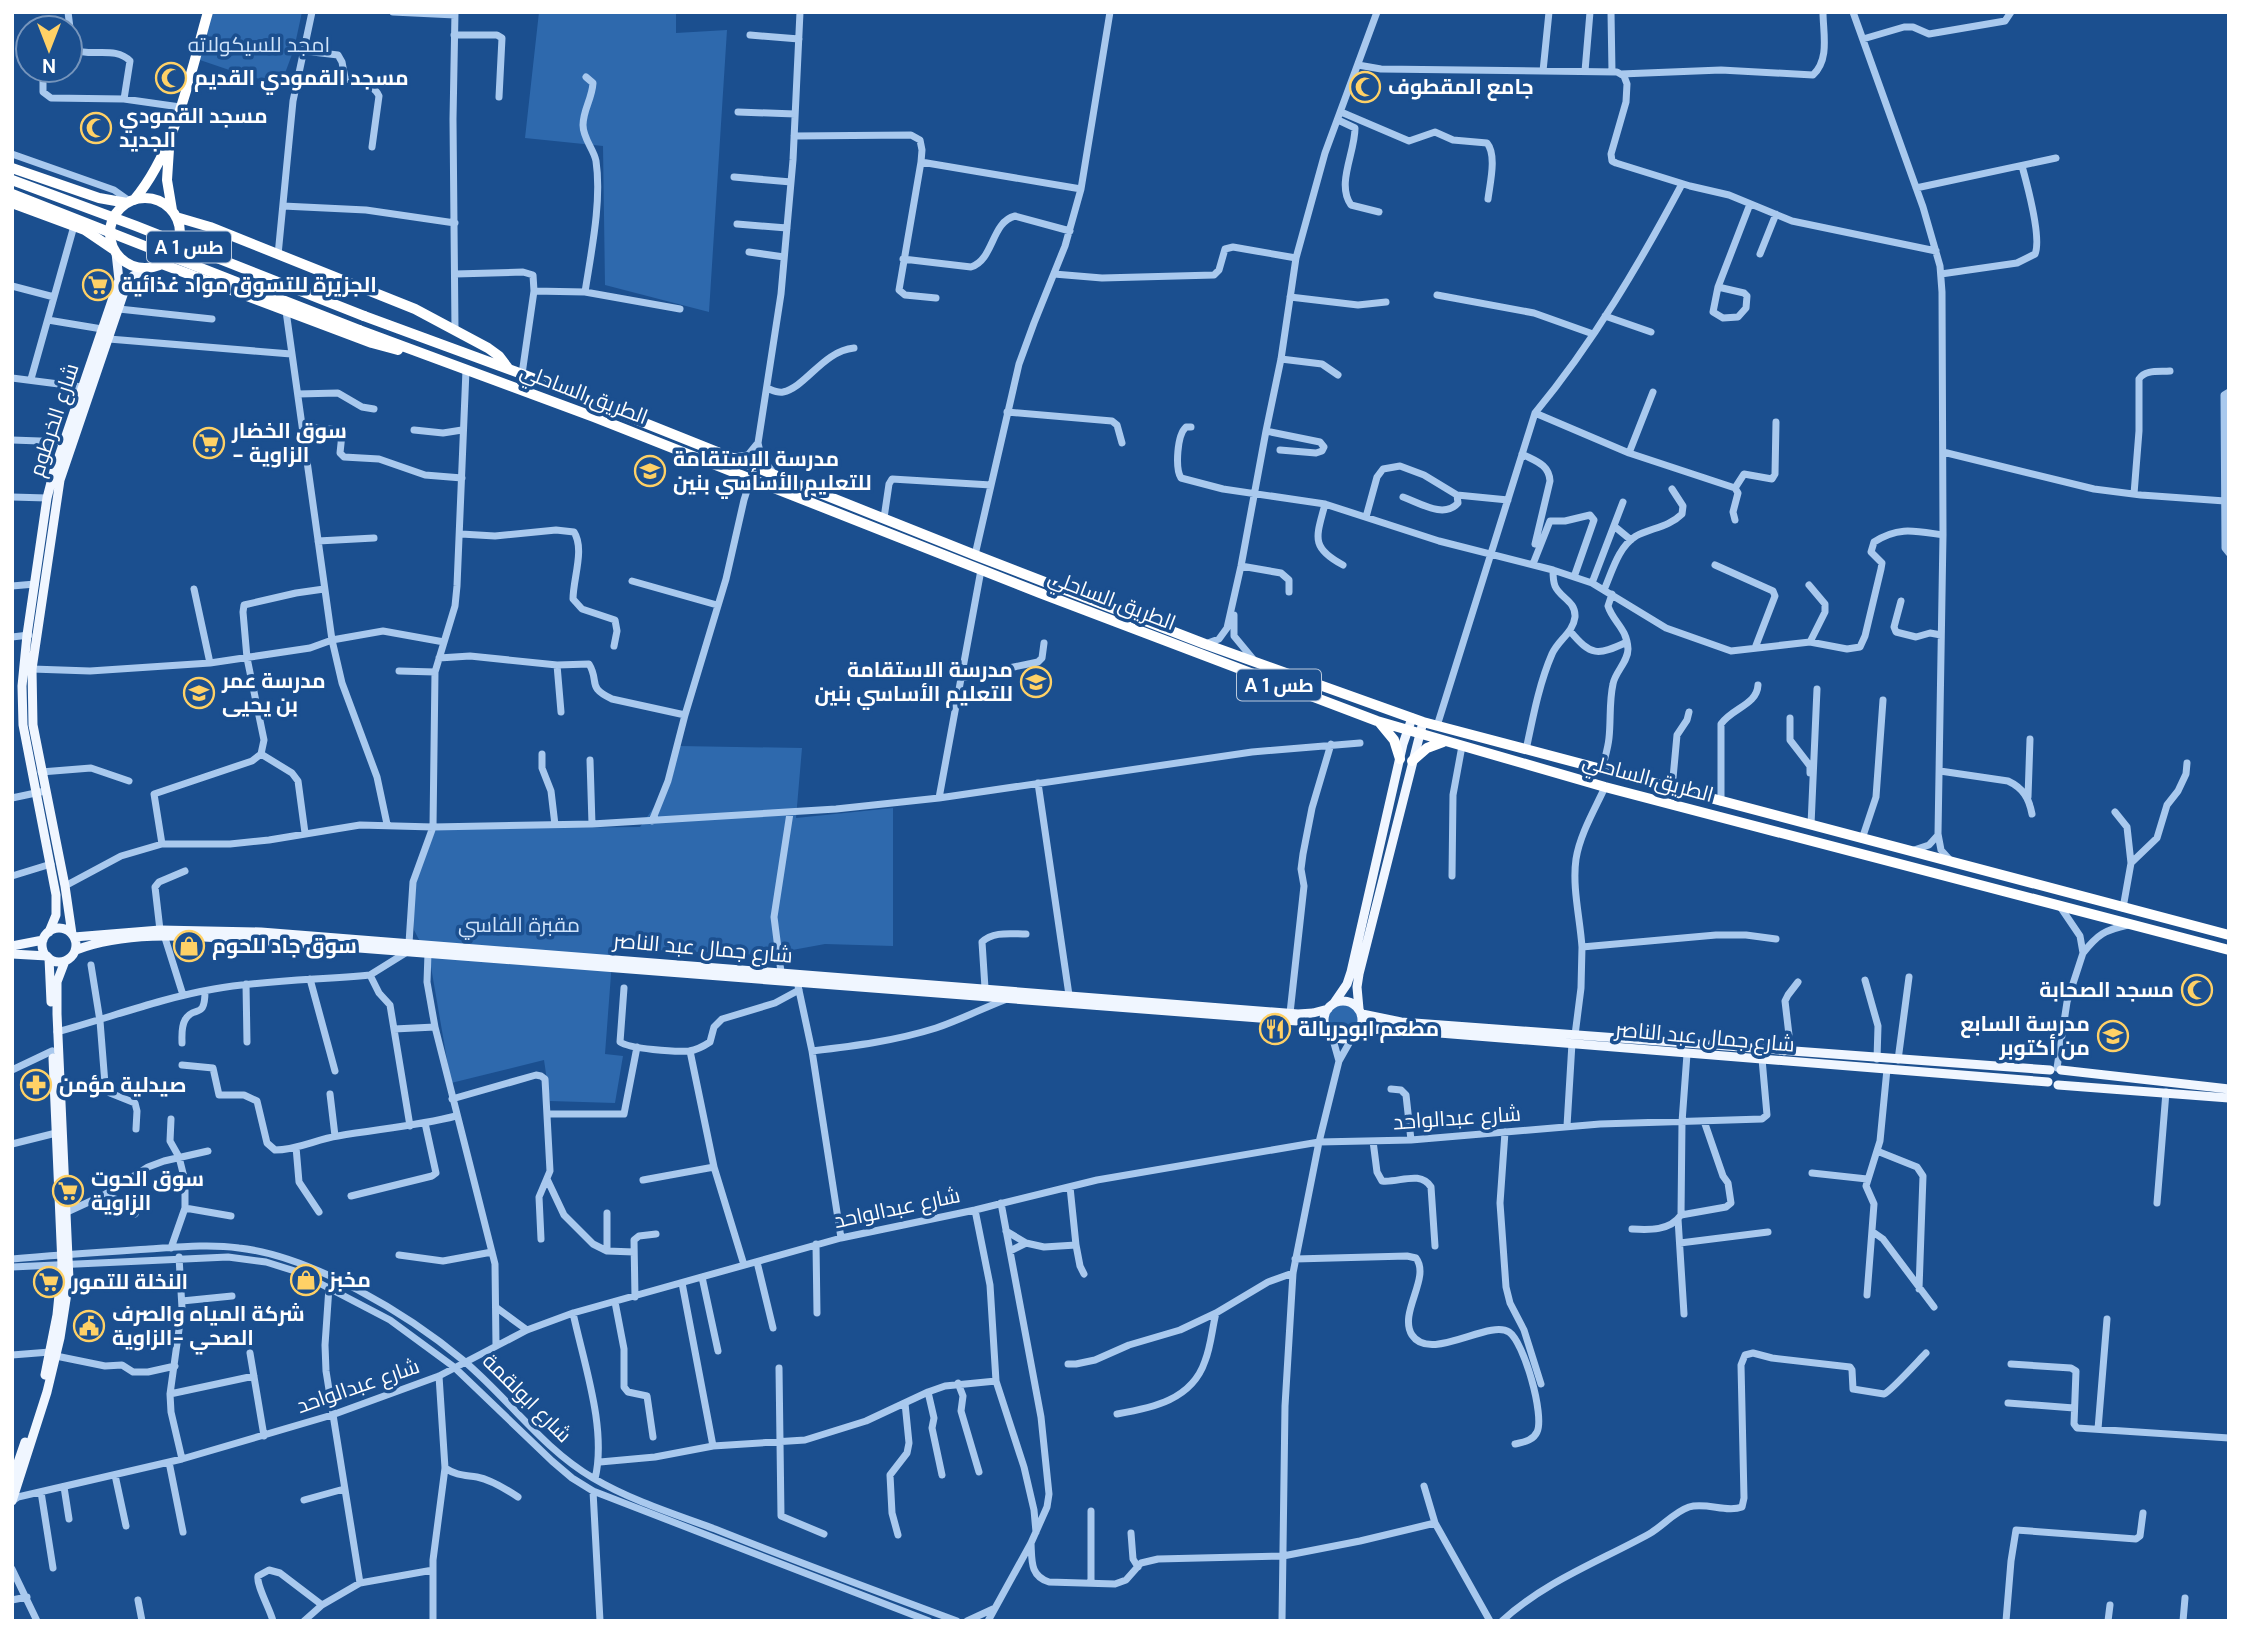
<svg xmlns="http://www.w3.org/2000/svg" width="2241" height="1633" viewBox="0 0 2241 1633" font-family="'DM Sans',Cairo,sans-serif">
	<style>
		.green { fill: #2e69ad }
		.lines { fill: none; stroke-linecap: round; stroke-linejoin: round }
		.minor { stroke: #a9c9ee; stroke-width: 7 }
		.major { stroke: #f0f6ff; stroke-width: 9 }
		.highway { stroke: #fff; stroke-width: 10 }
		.highway-bridge { stroke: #fff; stroke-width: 10 }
		.labels { text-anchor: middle; stroke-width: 7; stroke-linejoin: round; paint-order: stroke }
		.shield { fill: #1b4f8f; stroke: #bbcadd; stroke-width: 2 }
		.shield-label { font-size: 19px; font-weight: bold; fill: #fff }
		.park-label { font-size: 21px; fill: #cfe3fa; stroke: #1b4f8f }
		.poi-label { font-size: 21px; font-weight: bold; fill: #fff; stroke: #1b4f8f; text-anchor: start }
		.street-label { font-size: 21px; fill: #fff; stroke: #1b4f8f }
	</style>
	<rect width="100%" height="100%" fill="#1b4f8f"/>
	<!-- green -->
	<path class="green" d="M213,12H302L294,49L281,84L244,75L197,59Z
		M539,12H676V33L727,30L709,312L605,285L603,146L525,138Z
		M679,746L802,748L796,818L893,808V946L825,944L765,955L613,948L605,1054L623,1056L615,1103L550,1101L544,1060L451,1083L430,961L414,930L410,882L432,829L640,827L671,783Z
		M1326 1020a17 17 0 1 1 34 0a17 17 0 1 1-34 0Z"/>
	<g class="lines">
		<!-- minor -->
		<path class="minor" d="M68,12L70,28
			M393,12L455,15
			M1611,12L1612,72
			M1853,12L1923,207L1940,266L1942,292L1943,535L1938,834L1941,850L1950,860
			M70,29L74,50C92,57 116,46 130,61L124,99
			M454,35H497L502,38L499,97
			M750,35L799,39
			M1863,39L1904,27H1913L1929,34L2005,21L2011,12
			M304,51L338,55L342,62L345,78C357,84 374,83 379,96L372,147
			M1358,65L1381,69L1617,72L1624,76L1627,84L1626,102L1611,154L1612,161L1616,163L1690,186L1729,195L1792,221L1936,251
			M1543,71L1549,12
			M1585,71L1590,12
			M43,74V92L51,98L124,99L180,107
			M1621,74L1721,70L1813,75C1830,59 1823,33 1823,12
			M738,112L795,114
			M1341,112L1409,141L1435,132L1453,140L1487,143C1497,155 1490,183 1488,199
			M1338,120L1355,128C1355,153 1336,184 1351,205L1379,212
			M794,136L911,135L920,140L922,150L921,162L899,290L905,295L936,298
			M12,154L114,190L131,202
			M921,162L1081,189
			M734,177L791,182
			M1916,188L2056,158
			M283,206L366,210L455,223
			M737,224L787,228
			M749,252L784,257
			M1760,254L1776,214
			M278,255L293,101L312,12
			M903,259L971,267C994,260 991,222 1015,216L1070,231
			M455,274L523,272L533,275L534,291L522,374
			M1054,274L1102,278L1214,275L1219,270L1225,249L1233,247L1296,258
			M1941,274L2017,263L2035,254C2042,238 2027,184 2022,166
			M12,286L54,297
			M1718,287L1744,293L1747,296L1746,308L1738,317L1723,318L1713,312L1718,287L1750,204
			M534,291L585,292L680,309
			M585,292C591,253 602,201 596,161C594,149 583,139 583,125C583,110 592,99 593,83L586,77
			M1437,295L1534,313L1593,334
			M1290,297L1358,305L1386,302
			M119,309L212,319
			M286,311L332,640L342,683L377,777L387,824
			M1605,316L1651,332
			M48,320L102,329
			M455,329L453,119L455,12
			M109,339L291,354
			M1281,359L1322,364L1338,375
			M12,378L82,387
			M31,379L74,226
			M767,388C772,390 777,393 783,392C806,387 823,351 854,348
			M2229,392L2224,395L2225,548L2229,553
			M298,394L338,393L362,407L374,409
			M1007,412L1112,421L1117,425L1122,443
			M1535,413L1629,453L1735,488L1738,493L1733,512L1735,520
			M304,427L339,430L342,434L340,453L344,457L379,459L425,475L462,478
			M1191,427H1186C1177,435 1175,468 1181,478L1223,489L1325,504L1439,541L1553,570L1592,583L1666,628L1731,651L1810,642L1847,649L1860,647L1865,636L1881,569L1882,563L1871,552L1874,542C1899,526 1915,531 1943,535
			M414,430L443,433L462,430
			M1266,431L1320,442L1324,447L1322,451L1316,453L1280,450
			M12,440L68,442
			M1943,452L2094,489L2141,495L2225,501
			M1629,453L1653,392
			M1522,454C1535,461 1549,464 1550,481L1535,544
			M734,457L748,455L757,444
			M774,474L761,456L758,443L781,294L793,160L800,12
			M1735,488L1744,474L1772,479L1775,474L1776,422
			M2134,494L2139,431V379C2145,369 2160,372 2170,371
			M1457,495L1508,500
			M12,497L47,498
			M1325,504C1317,536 1309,547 1343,565
			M1366,517L1377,477L1383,469L1400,466L1424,475L1457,495L1458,503C1444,519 1420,503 1403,497
			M884,518L889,484L892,479L991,485
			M1614,526L1631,540
			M461,534L495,536L556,530L574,532C585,549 573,579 573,599L582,609L615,620L617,631L614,646
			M318,541L374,538
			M975,555L1019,364L1034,323L1065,246L1081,189L1110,12
			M1533,564L1550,521H1565L1590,515L1594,520L1574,577
			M1715,565L1773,591L1775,596L1755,648
			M1241,566L1281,573L1289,580V592
			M632,581L717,605
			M1592,583L1623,502
			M1809,585L1825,604V612L1810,642
			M12,586L35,584
			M194,589L210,663
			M1604,590C1612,572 1618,547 1636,536C1651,528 1669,527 1682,514L1683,506L1672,489
			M1901,601L1894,627L1896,632L1916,637L1930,633L1941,635
			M1234,615V636L1253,659
			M1570,631C1591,656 1597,656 1627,642
			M12,637L29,635
			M1205,644L1219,639L1227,628L1241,566L1266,431L1281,359L1296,258L1325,153L1377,12
			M439,658L470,656L557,665L589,664C600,682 586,687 612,699L685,715
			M557,665L561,712
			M32,669L90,671L210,663L310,648L332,640L383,631L444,642
			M399,671L435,672L455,606L457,586L466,370
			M960,678L1038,662L1042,658L1044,643
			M1790,718V740L1810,766V773
			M1437,726L1535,413C1593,343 1640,263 1682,184
			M1526,750C1533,717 1539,684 1552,654C1558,640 1573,633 1575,617C1576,601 1560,598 1555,586C1553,581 1553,575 1553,570
			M261,754L292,773L298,781L305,833
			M542,754V768L551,791L555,825
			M590,760L592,824
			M1602,770C1604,760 1608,749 1609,738C1611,720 1609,702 1613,684C1615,672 1628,662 1628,649C1627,628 1613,622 1608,606L1612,594
			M1940,771L2008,781C2023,788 2029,798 2032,814
			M41,772L91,768L129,781
			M1038,783L1069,995
			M1605,787C1595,809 1580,834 1576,859C1572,887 1580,918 1582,947L1716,935H1746L1776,939
			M1672,789L1677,735L1687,720L1689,712
			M2028,797L2030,739
			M12,798L45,791
			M939,798L981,570
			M1721,802V724C1732,708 1757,705 1758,685
			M2115,812L2127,827L2131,863
			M652,821L668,781L685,715L726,579L744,500L751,478
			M1811,825L1817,689
			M1862,839L1876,797L1883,700
			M162,844L154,794L252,761L261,754L264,740L247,658L243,612L244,605L296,593L324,589
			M1914,850L1929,845L1938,835
			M12,876L51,864
			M1452,876L1453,795L1462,746
			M65,886L121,856L162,844H230L269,840L360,825L433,827L592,824L836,809L939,798L1252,752L1360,743
			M2059,905L2080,936L2083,953C2098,934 2105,930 2128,925
			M2123,908L2131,863L2157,838L2167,805L2178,791L2186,774L2187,763
			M160,930L155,887L159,882L185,871
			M165,938L183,995
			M428,953L427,982L435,1027L495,1264L496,1346
			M91,965L100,1021L105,1084L110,1093L135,1103L137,1111L136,1129
			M781,972L774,917L790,813
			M310,979L335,1071
			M1865,980L1878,1026L1877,1059
			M797,981L812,1051L841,1238
			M246,984L247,1042
			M624,988L620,1042C630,1049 675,1052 689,1051C696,1050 704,1046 710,1042L714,1027L722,1019L775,1003L799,990
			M985,988L982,942C993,931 1011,934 1026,934
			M1290,1013L1304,886L1301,869L1303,854L1312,808L1331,744
			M394,1029L435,1027
			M57,1032C109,1018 161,998 214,989C266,980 318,980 370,975
			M1575,1035L1581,988L1582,947
			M1332,1036L1339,1061
			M182,1043C182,1036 181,1027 185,1020C194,1004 205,1021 205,991
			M690,1051L714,1167L744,1265
			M812,1051C854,1046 895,1041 936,1028C960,1020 983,1008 1007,999
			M1784,1052L1789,1035L1785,1001L1788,995L1798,982
			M1898,1060L1909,977
			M182,1065L213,1068L219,1095H244L257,1101L267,1143L275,1150C297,1150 317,1139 338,1136C378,1129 417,1126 456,1116
			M2057,1068L2067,1002L2083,953
			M12,1070L52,1051
			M1391,1089L1401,1090L1406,1095L1411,1140
			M330,1094L335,1136
			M452,1099L536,1075L541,1076L545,1079L550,1171L539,1197L541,1239
			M548,1114H624L637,1047
			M171,1119L170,1141L179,1157L185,1181V1208L171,1248
			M410,1126L390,1005L379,993L370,975L407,952L409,943L413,882L433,827L435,672
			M1567,1126L1572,1043
			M1505,1132L1500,1203L1506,1287L1510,1303L1524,1330L1541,1384
			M1373,1141L1377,1172L1382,1181C1399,1183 1420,1170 1431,1187L1435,1246
			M12,1144L56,1133
			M296,1147L299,1182L319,1212
			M1877,1151L1917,1167L1923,1176L1919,1289
			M1812,1173L1867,1179
			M547,1179L564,1215L593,1244L607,1251L634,1252
			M643,1180L714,1167
			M1070,1187L1076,1245
			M104,1195L118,1200L135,1214
			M351,1196L432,1176L436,1173L425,1123
			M2157,1203L2166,1092
			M185,1208L231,1216
			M975,1210L990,1285L996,1381L1024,1467L1034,1510L1036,1532
			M67,1212L104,1195L148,1167L164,1161L208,1151
			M1681,1215L1726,1207L1731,1203L1728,1183L1723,1176L1704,1121
			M1678,1219L1684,1314
			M1632,1229C1649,1230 1670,1231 1681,1215L1682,1122L1687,1054
			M1006,1231L1026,1243L1010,1251
			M1873,1232L1883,1239L1934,1307
			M1026,1243L1044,1247L1076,1245L1080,1266L1084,1274
			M1680,1243L1768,1232
			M816,1244L817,1313
			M607,1251V1213
			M399,1255L443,1261L492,1252
			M179,1257L182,1308L170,1394L171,1412L182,1459
			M12,1259C58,1255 104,1252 149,1249C179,1247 210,1244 239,1248C312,1256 408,1314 464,1361C509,1399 542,1448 593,1478C630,1500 674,1514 715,1529C795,1561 876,1591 957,1621
			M1295,1259L1407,1256L1416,1258C1431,1278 1398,1313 1412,1335C1430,1363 1489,1319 1509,1332C1524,1342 1545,1416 1537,1432C1533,1441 1523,1442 1515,1444
			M757,1262L773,1328
			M12,1267L228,1257L266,1262L298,1272L390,1320L454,1367L552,1461L572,1478L593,1491L929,1621
			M702,1277L718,1351
			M682,1283L713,1446
			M329,1287L325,1345L326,1371L360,1583
			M1867,1295L1874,1204L1866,1186L1880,1141L1887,1069
			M635,1297L634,1240L639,1236L656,1234
			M182,1301L232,1296
			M615,1302L624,1349V1387L628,1392L647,1396L653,1437
			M497,1308L527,1330
			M573,1313C584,1364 607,1429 595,1479
			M250,1353L264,1436
			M12,1355L50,1352
			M56,1356L105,1366L122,1365L133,1372H148L175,1366
			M1068,1364H1076L1095,1360L1129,1345L1180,1330L1216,1313
			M2011,1364L2071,1368L2076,1371L2074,1424L2077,1428L2229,1438
			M779,1368L781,1516L824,1534
			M958,1383L963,1396L961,1411L979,1472
			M928,1392L934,1418L932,1428L942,1475
			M170,1394L254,1376
			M2008,1403L2074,1408
			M1117,1414C1152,1408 1192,1400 1205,1361C1211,1346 1212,1329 1216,1313L1268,1282L1293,1273
			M2098,1429L2107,1319
			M169,1462L183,1532
			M600,1462L655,1457L713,1446L805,1440L866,1421L928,1392L945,1386L996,1381
			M445,1468C457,1476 464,1475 477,1477C492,1480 506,1489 518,1497
			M115,1475L126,1526
			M1424,1486L1435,1523L1490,1621
			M64,1487L69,1519
			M593,1491L600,1621
			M41,1492L53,1568
			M304,1500L344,1489
			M12,1501L18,1497L182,1459L332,1415L439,1376L527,1330L573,1313L841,1238L975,1210L1097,1180L1319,1142L1411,1140L1600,1124L1762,1119L1767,1115L1762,1059
			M1091,1511V1583
			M1131,1533L1133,1559L1138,1567
			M898,1535L892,1513L890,1475L907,1453L909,1443L905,1403
			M1031,1543C1032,1561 1030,1576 1049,1582L1115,1584L1126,1580L1141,1563L1158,1559L1283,1556L1360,1541L1435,1523
			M12,1569L37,1621
			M12,1600L27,1597
			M138,1600L142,1621
			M273,1621C270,1609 256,1585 258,1576L269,1570L280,1573L322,1605
			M304,1621L322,1605L360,1583L433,1570
			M433,1621V1560L445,1468L439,1376
			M967,1621L993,1609
			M988,1621L1031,1543L1047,1507L1049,1494L1041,1417L1001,1203
			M1282,1621L1285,1406L1293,1273L1319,1142L1339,1061L1352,1038
			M1502,1621C1544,1582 1600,1561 1649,1534C1663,1526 1674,1512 1689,1507C1706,1502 1727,1513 1742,1507L1744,1498L1741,1365L1745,1355L1753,1353L1772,1358L1850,1367L1852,1370L1853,1389L1884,1394C1890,1392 1919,1360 1926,1353
			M2006,1621L2011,1561L2016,1530L2136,1539L2140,1536L2143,1513
			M2108,1621L2110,1605
			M2183,1621L2185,1598"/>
		<!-- major -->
		<path class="major" d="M42 945a17 17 0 1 1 34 0a17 17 0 1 1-34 0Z
			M49,932L56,915V895L23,725L22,686L27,635L47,498L54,471L119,280L116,253
			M72,934L65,886L33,725L32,669L60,480L125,289L133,276L148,268
			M74,937L160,930L261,932L1298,1014L1313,1013L1328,1009
			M12,946L43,940
			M76,950C131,929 198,937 256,940L1297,1021L1326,1029
			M12,954L47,956
			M49,958L51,1002
			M1324 1020a19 19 0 1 1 38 0a19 19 0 1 1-38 0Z
			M1334,1003L1347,984L1351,972L1403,744L1412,718
			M1359,1009L1357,987L1359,974L1423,722
			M1362,1014L1401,1022L2050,1070
			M1359,1032L1379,1029L1402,1030L2048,1082
			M2061,1070L2229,1089
			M2058,1085L2229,1098
			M45,1375L57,1315L62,1265L53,1058
			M12,1480L25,1442
			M12,1501L47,1392L60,1338L69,1280L57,1014V982L65,961"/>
		<!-- highway -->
		<path class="highway" d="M169,149L167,180L172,210
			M12,168L99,198L127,203
			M110 233a35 35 0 1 1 70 0a35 35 0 1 1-70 0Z
			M134,200C176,150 190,74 208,12
			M12,203L85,230L113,249
			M176,217L210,227L415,309L488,348L499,356L508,368
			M162,264L372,343L398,350
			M364,316L522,374L975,555L1205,644L1423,722L2229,935
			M359,330L594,417L1040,593L1377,721L1605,787L2229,950
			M1380,723L1394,740L1400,759
			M1412,761L1427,748L1443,742"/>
		<!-- highway-bridge -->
		<path class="highway-bridge" d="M12,180L136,226L364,316
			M12,194L359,330"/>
	</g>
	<!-- icons -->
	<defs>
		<g id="mosque-ring" transform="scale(1.575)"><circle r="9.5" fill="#1b4f8f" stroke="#ffd166" stroke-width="1.5"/><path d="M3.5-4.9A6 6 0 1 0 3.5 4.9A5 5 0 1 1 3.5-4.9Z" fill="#ffd166"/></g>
		<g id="supermarket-ring" transform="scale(1.575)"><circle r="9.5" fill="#1b4f8f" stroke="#ffd166" stroke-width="1.5"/><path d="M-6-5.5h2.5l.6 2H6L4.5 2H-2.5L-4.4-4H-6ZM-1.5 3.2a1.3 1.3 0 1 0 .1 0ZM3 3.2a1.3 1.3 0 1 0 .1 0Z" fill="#ffd166"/></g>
		<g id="school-ring" transform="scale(1.575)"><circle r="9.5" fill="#1b4f8f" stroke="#ffd166" stroke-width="1.5"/><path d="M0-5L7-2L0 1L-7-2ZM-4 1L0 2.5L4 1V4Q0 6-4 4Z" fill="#ffd166"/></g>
		<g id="shop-ring" transform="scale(1.575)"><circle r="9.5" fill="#1b4f8f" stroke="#ffd166" stroke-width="1.5"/><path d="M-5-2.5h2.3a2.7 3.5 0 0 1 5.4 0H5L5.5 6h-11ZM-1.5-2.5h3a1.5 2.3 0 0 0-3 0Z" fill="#ffd166"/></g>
		<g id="restaurant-ring" transform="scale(1.575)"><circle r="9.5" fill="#1b4f8f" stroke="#ffd166" stroke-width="1.5"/><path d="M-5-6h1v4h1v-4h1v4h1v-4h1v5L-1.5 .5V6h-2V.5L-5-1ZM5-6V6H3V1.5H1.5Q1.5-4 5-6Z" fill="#ffd166"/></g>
		<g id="pharmacy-ring" transform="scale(1.575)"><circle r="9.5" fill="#1b4f8f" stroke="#ffd166" stroke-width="1.5"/><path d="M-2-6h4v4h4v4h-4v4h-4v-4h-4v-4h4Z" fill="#ffd166"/></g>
		<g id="civic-ring" transform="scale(1.575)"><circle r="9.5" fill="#1b4f8f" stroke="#ffd166" stroke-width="1.5"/><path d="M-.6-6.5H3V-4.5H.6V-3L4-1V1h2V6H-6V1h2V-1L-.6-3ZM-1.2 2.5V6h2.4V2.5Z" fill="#ffd166"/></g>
	</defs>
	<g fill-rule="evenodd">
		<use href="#mosque-ring" x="171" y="78"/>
		<use href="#mosque-ring" x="1365" y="87"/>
		<use href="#mosque-ring" x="96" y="128"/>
		<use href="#supermarket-ring" x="98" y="285"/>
		<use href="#supermarket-ring" x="209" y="443"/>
		<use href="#school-ring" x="650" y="471"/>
		<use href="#school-ring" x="1036" y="682"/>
		<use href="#school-ring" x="199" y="693"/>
		<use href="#shop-ring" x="189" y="946"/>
		<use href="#mosque-ring" x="2197" y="990"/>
		<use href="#restaurant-ring" x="1275" y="1029"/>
		<use href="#school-ring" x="2113" y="1036"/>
		<use href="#pharmacy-ring" x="36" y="1085"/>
		<use href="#supermarket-ring" x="68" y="1191"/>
		<use href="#shop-ring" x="306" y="1280"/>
		<use href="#supermarket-ring" x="49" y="1282"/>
		<use href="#civic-ring" x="89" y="1326"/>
	</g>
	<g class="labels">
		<!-- shield labels -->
		<g class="shield">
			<rect x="147" y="231.5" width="84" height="31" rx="5"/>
			<rect x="1237" y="669.5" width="84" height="31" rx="5"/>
		</g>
		<g class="shield-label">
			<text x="189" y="254">A 1 طس</text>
			<text x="1279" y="692">A 1 طس</text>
		</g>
		<!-- park labels -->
		<g class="park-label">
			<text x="259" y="52">امجد للسيكولاته</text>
			<text x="519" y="932">مقبرة الفاسي</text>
		</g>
		<!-- poi labels -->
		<g class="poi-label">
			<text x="194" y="85">مسجد القمودي القديم</text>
			<text x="1388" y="94">جامع المقطوف</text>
			<text x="119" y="123">مسجد القمودي<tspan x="119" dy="24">الجديد</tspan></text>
			<text x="121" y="292">الجزيرة للتسوق مواد غذائية</text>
			<text x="232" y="438">سوق الخضار<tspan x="232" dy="24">- الزاوية</tspan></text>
			<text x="673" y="466">مدرسة اﻹستقامة<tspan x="673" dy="24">للتعليم اﻷساسي بنين</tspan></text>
			<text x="1013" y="677" text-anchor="end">مدرسة الاستقامة<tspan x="1013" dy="24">للتعليم الأساسي بنين</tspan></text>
			<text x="222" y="688">مدرسة عمر<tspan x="222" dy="24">بن يحيى</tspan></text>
			<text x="212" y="953">سوق جاد للحوم</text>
			<text x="2174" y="997" text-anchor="end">مسجد الصحابة</text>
			<text x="2090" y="1031" text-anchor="end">مدرسة السابع<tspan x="2090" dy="24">من أكتوبر</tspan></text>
			<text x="1298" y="1036">مطعم ابودربالة</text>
			<text x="59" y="1092">صيدلية مؤمن</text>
			<text x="91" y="1186">سوق الحوت<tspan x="91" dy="24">الزاوية</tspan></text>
			<text x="329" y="1287">مخبز</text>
			<text x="72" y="1289">النخلة للتمور</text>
			<text x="112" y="1321">شركة المياه والصرف<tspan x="112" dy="24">الصحي -الزاوية</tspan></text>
		</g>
		<!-- street labels -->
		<g class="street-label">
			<text transform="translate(584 394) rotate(21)" y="7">الطريق الساحلي</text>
			<text transform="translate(54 420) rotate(-72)" y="7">شارع الخرطوم</text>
			<text transform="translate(1112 600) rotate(21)" y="7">الطريق الساحلي</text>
			<text transform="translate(1648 778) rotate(15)" y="7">الطريق الساحلي</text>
			<text transform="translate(703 948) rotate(5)" y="7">شارع جمال عبد الناصر</text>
			<text transform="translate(1705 1037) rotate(5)" y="7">شارع جمال عبد الناصر</text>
			<text transform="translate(1457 1118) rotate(-4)" y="7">شارع عبدالواحد</text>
			<text transform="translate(897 1208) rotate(-12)" y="7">شارع عبدالواحد</text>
			<text transform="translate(358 1386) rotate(-19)" y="7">شارع عبدالواحد</text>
			<text transform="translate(527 1398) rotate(45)" y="7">شارع ابولقمة</text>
		</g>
	</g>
	<!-- border -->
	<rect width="2241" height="1633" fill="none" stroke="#ffffff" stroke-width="28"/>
	<!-- north arrow -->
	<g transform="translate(49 49) rotate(180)"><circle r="33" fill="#1b4f8f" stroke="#7695bc" stroke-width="2"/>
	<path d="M0-5L12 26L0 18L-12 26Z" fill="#ffd166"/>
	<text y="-10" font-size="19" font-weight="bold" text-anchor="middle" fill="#ffffff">N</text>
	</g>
</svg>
